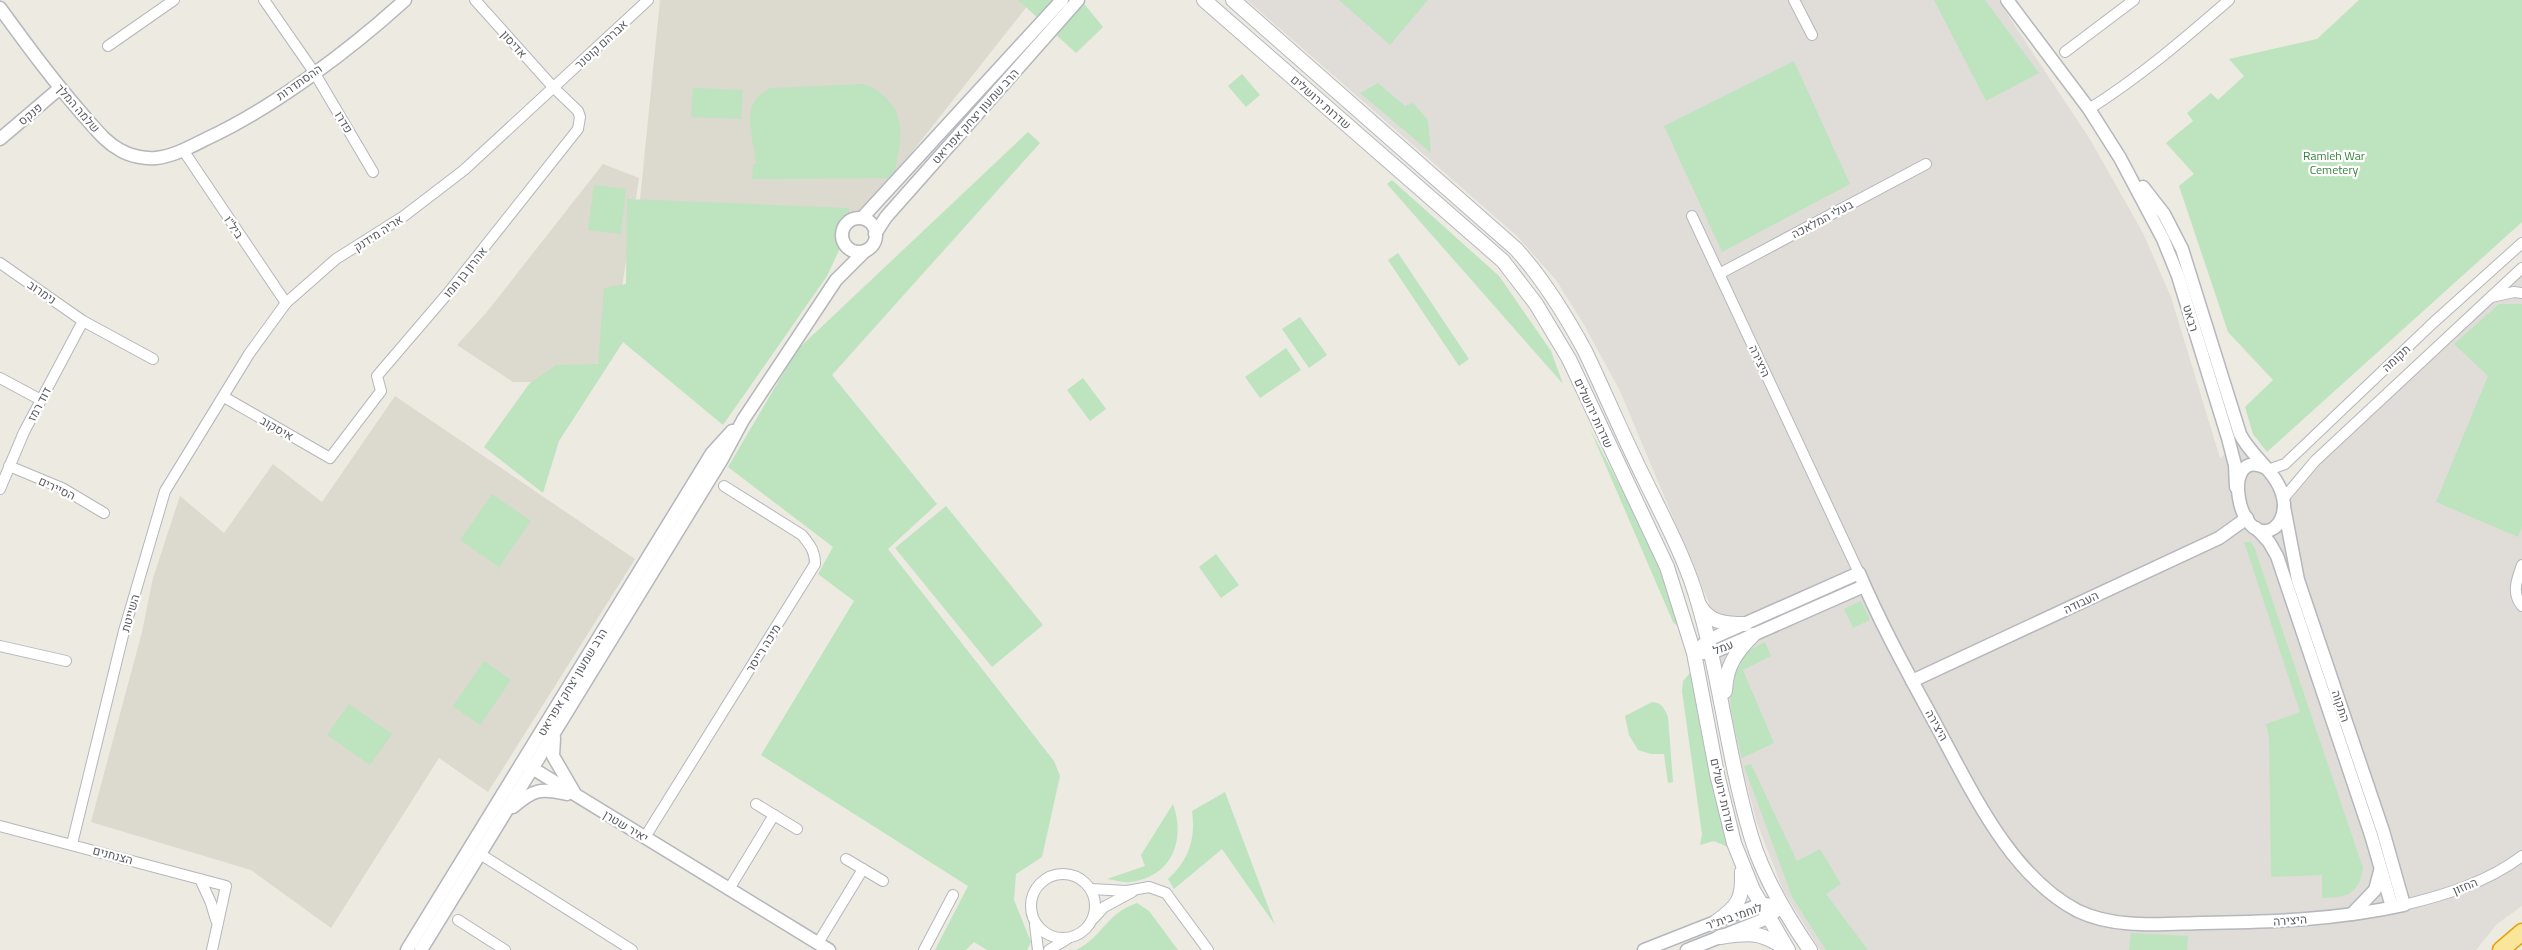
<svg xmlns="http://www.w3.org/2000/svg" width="2522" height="950" font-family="'Titillium Web',Heebo,sans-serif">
	<rect width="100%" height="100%" fill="#eceae1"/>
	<polygon fill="#e0ddd9" points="1247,0 1998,0 2091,141 2143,233 2171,297 2220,458 2248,437 2291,492 2445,341 2522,276 2522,906 2497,924 2476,950 1820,950 1784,892 1757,823 1724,699 1709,603 1620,391 1583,323 1556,280 1517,236"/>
	<g fill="#dcd9cf">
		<polygon points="660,0 1032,0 863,214 846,218 639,210"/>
		<polygon points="603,164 639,178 618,313 590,382 513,382 457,345 486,313"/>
		<polygon points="395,396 635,559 488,792 439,758 331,928 251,870 91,822 142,632 153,578 180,496 224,533 273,464 322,502"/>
	</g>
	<g fill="#bee3bf">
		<polygon points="1018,0 1081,0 1103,27 1076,53"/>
		<polygon points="1339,0 1428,0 1390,45"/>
		<polygon points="1934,0 1985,0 2039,73 1986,101"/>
		<polygon points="2359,0 2522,0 2522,222 2267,452 2253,434 2245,407 2273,380 2228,332 2179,186 2194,174 2166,143 2193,121 2187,113 2211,93 2218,100 2244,76 2229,59 2317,39"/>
		<polygon points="1794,61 1850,184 1722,252 1664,126"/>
		<polygon points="1242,74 1260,95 1246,107 1228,86"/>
		<polygon points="1378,83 1405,106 1413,103 1428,120 1431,153 1360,93"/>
		<path d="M861 84C871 85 877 90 885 97 910 120 898 149 894 178L752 179 753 165 756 164C754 137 737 104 770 88Z"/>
		<polygon points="693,88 743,90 741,119 691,117"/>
		<polygon points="1028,132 1040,143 832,375 937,504 888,549 1054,761 1060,776 1042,857 1016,874 1014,900 1031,942 1027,950 987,950 974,942 966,950 935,950 968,886 761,755 854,601 818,574 833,547 728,467 797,350"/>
		<polygon points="1392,180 1499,276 1551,351 1563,384 1387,184"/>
		<polygon points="594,185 626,189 621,234 588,230"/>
		<polygon points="627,199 849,208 849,216 838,230 841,246 827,276 723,425 623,342 559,441 543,493 484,447 529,384 556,365 598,364 604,288 626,284"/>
		<polygon points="1398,253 1469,359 1459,366 1388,260"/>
		<polygon points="2499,304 2522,304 2522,526 2518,537 2436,502 2488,376 2454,344"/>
		<polygon points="1300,317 1327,355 1309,368 1282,329"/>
		<polygon points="1286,348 1301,370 1260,398 1245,377"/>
		<polygon points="1083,378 1106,409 1090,421 1067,390"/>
		<polygon points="1590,429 1650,543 1666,579 1681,629 1673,622"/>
		<polygon points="492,494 531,521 499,567 460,540"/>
		<polygon points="946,506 1043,625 992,667 895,548"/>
		<path d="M2244 542H2251L2255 549 2363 868C2359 894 2347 898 2322 898V875L2271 877 2269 739 2266 724 2300 712Z"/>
		<polygon points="1216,554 1239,585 1221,598 1199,567"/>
		<polygon points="1861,601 1870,620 1853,628 1844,609"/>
		<path d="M1765 642 1771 656 1743 670 1774 743 1742 758C1735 728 1718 680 1745 654 1750 649 1759 645 1765 642Z"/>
		<polygon points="484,661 511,680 480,725 453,706"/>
		<polygon points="1691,672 1730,848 1714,841 1700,845 1702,834 1682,691 1683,681"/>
		<path d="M1652 702C1662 703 1664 708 1668 717L1673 782 1668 783 1664 754H1651L1638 750 1629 735 1625 716Z"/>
		<polygon points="349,704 392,734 370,765 327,735"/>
		<polygon points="1751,764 1797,861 1820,849 1841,884 1826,894 1868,950 1826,950 1792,897 1744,766"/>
		<path d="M1225 792 1275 925 1222 849 1174 889 1168 879C1189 860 1196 838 1192 811Z"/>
		<path d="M1173 804C1186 840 1172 877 1130 882 1123 883 1115 880 1107 879L1145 866 1141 855Z"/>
		<path d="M1137 903 1149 911 1178 950H1076C1104 936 1105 914 1137 903Z"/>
		<polygon points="2131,933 2188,936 2187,950 2129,950"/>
	</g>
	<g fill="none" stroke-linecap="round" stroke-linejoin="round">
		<g stroke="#b4b7bb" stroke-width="12">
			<g id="minor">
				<polyline points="264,0 314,72 373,172"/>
				<polyline points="1794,0 1812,35"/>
				<polyline points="108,46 174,0"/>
				<polyline points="2065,52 2134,0"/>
				<path d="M2089 109C2140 77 2184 39 2229 0"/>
				<polyline points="183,150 286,303"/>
				<polyline points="1692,216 1859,573"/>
				<polyline points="0,263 83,321 153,359"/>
				<polyline points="1719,274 1926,164"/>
				<polyline points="2491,297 2514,292 2522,293"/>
				<polyline points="0,378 41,400"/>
				<polyline points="224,397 330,458 381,391 377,376 448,293 578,129 580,117 578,111 553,87 475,0"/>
				<polyline points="9,466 62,488 104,513"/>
				<polyline points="2268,470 2285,464 2434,322 2522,243"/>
				<polyline points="0,489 24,432 83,321"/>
				<polyline points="2283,499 2315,461 2522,268"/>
				<path d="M2522 565C2517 579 2511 593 2522 606"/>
				<polyline points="0,646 66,661"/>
				<polyline points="756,804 797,829"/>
				<polyline points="0,826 226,886 212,950"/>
				<path d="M645 837 815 564C815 551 810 545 802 535L724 486"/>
				<polyline points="72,844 124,631 165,491 249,354 286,303 336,259 404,216 464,170 648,0"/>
				<polyline points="480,854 632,950"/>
				<polyline points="846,859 883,881"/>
				<circle cx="1063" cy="906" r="32"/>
				<polyline points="200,879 211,903 216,920"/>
				<polyline points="729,889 774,815"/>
				<polyline points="1091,889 1127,891 1149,887 1166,893 1208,950"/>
				<path d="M2404 905C2445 895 2488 882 2522 856"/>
				<polyline points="1094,918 1104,907 1132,892"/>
				<polyline points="458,920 505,950"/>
				<polyline points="1035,925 1038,950"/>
				<polyline points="818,943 863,869"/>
				<polyline points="924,950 953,895"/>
				<polyline points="1049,950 1067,939"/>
			</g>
		</g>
		<g stroke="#b4b7bb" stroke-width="15">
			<g id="tertiary">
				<polyline points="2007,0 2089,109 2120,158 2163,239 2178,276 2228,438 2235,465 2236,487"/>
				<path d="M0 8C27 45 54 82 84 116 95 128 105 142 120 150 130 156 145 159 156 158 174 156 190 147 206 139 273 108 350 50 405 0"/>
				<polyline points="0,139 60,88"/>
				<path d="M2143 187 2164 214 2182 249 2240 434C2252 459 2282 474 2284 504 2284 513 2282 522 2274 528 2238 551 2219 444 2266 468"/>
				<polyline points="862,218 1062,0"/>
				<circle cx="859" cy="235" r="17"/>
				<polyline points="875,234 886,217 1078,0"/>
				<polyline points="2256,528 2269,542 2277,556 2371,835 2392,907"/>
				<path d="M1694 653 1708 640 1859 573C1881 625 1909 675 1936 725 1971 789 2010 876 2078 911 2116 929 2161 924 2201 923 2269 922 2337 920 2404 905L2383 831 2298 580 2284 507"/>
				<polyline points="1701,653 1712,653 1864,586"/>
				<polyline points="1912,681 2219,538 2247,518"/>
				<polyline points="554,738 553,756 574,792"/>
				<polyline points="527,765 829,950"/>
				<path d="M513 807C534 789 541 788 567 794"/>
				<polyline points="2352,914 2375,890 2380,871"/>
				<polyline points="407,950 712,453 732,431"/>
				<polyline points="421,950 722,459 743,420 836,280 865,251"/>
				<polyline points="1644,950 1761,904 1782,905"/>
				<polyline points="1687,950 1768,918 1776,911"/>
			</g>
		</g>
		<g stroke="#b5b8bd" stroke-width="16">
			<g id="secondary">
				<polyline points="1204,0 1503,261 1536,304 1569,359 1667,567 1694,653 1717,774 1734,843 1753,890 1788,950"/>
				<path d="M1233 0 1516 249C1544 280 1565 314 1585 351 1605 393 1623 436 1644 478 1662 515 1682 552 1695 592 1720 672 1727 756 1751 836 1763 877 1786 915 1810 950"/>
				<path d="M1700 606C1709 623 1727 624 1745 624"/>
				<path d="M1725 691C1726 666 1736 652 1753 635"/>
				<path d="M1716 922C1738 906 1743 900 1742 872"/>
				<path d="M1720 937C1748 933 1759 931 1783 947"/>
			</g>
		</g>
		<g stroke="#e4a209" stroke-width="19">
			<polyline id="trunk" points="2501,950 2522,932"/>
		</g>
		<use href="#minor" stroke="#fff" stroke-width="10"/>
		<use href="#tertiary" stroke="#fff" stroke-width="12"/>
		<use href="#secondary" stroke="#fff" stroke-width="14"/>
		<use href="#trunk" stroke="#fae69a" stroke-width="16"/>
	</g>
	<g text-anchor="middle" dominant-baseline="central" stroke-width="4.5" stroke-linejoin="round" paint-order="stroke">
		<g font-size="12" fill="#5a5d62" stroke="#fff">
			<text transform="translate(514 44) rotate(48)">אדיסון</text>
			<text transform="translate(601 44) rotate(-42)">אברהם קוטנר</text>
			<text transform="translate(299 82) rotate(-35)">ההסתדרות</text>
			<text transform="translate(1321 102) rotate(41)">שדרות ירושלים</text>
			<text transform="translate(78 108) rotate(49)">שלמה המלך</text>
			<text transform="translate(30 114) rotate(-40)">פנקס</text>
			<text transform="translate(975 116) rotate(-48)">הרב שמעון יצחק אפריאט</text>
			<text transform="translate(344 122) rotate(59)">פדרו</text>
			<text transform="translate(1822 219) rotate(-28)">בעלי המלאכה</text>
			<text transform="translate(234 227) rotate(56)">ביל"ו</text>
			<text transform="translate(378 233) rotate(-33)">אריה מידנק</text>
			<text transform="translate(465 272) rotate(-51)">אהרון בן חמו</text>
			<text transform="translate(42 292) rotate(35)">נימרוב</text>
			<text transform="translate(2191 318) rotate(73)">רבאט</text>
			<text transform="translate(2396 358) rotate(-43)">תקומה</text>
			<text transform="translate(1760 361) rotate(65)">היצירה</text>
			<text transform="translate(39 404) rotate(-62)">דוד רמז</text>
			<text transform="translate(1594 413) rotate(65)">שדרות ירושלים</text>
			<text transform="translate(277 428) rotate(30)">איסקוב</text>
			<text transform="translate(57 488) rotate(25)">הסיירים</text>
			<text transform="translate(2081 602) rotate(-25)">העבודה</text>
			<text transform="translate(130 613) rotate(-74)">השייטת</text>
			<text transform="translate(1723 647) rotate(-21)">עמל</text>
			<text transform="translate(763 648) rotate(-58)">מיכה רייסר</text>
			<text transform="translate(572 682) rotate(-59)">הרב שמעון יצחק אפריאט</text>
			<text transform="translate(2341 706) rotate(71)">התקוה</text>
			<text transform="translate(1937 725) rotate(61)">היצירה</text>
			<text transform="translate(1723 795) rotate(77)">שדרות ירושלים</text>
			<text transform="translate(626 826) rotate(31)">יאיר שטרן</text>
			<text transform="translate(113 855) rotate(15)">הצנחנים</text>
			<text transform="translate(2465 886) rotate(-22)">החזון</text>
			<text transform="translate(1734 916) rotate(-19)">לוחמי בית"ר</text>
			<text transform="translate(2290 920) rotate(-4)">היצירה</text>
		</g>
		<g font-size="12" fill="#38833c" stroke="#fff">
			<text x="2334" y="155">Ramleh War<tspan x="2334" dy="14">Cemetery</tspan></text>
		</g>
	</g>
</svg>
